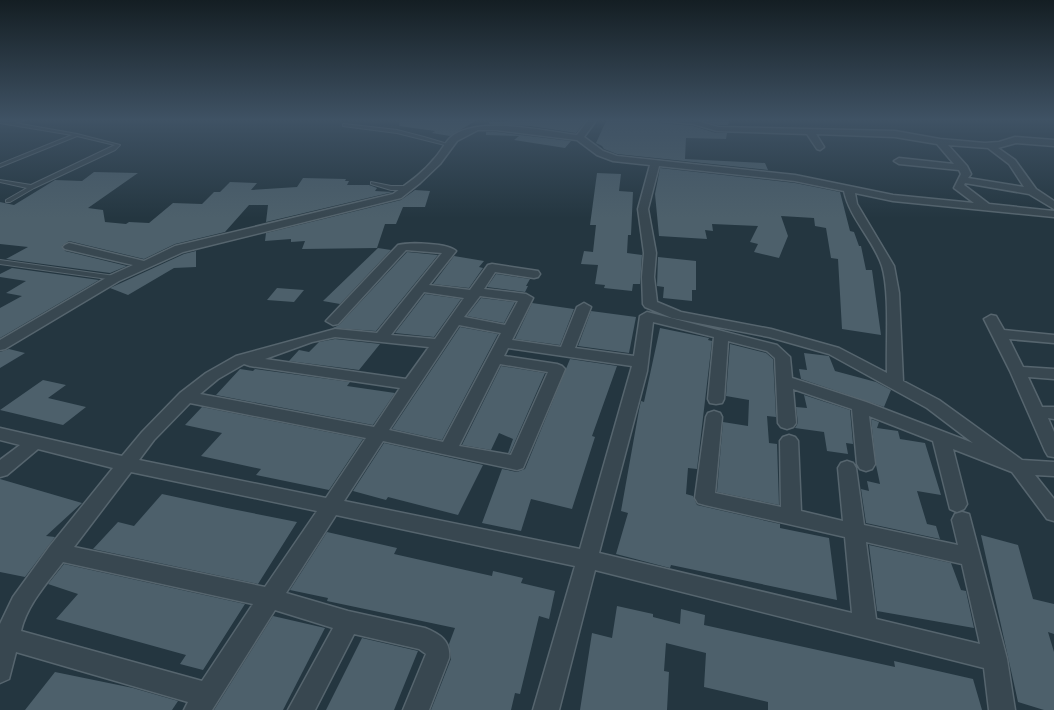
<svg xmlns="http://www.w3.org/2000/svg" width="1054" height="710" font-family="Cabin,sans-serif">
	<rect width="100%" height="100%" fill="#243640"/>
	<g fill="#4d606b">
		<polygon points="400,119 479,119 450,136 432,133 435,131 399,126"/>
		<polygon points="508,119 587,119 576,133 530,126 489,124 489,122 505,122"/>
		<polygon points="607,119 654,119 660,123 693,126 716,133 727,133 726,139 686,138 685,159 765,163 768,170 617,154 604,149 602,146 596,143"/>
		<polygon points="696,119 730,119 728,125 718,125"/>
		<polygon points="486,132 496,132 571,141 565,148 514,140 519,136 486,135"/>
		<polygon points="660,168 795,183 840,192 850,231 854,232 859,246 861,246 866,270 872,270 881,335 842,329 838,259 831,258 826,228 815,226 814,218 781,216 788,236 779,258 754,252 758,244 750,242 758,226 712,224 713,231 705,230 707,239 659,236 655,194"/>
		<polygon points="94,172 138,173 88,208 103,210 105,222 126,224 129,222 149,223 173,203 202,204 214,192 220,192 230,182 257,183 251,190 297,187 303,178 346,179 345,181 349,181 347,185 369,185 377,188 375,191 393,192 266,222 268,205 249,205 225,232 175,244 144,259 69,241 62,246 65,251 127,266 110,273 6,259 28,247 0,244 0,202 14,205 55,180 82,181"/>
		<polygon points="597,173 621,174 619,191 633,192 631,235 628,235 627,253 642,255 640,284 633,284 632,291 604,288 605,285 595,284 598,265 581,264 584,251 593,252 596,225 590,225"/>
		<polygon points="415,190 430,191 425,207 403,207 396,224 385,224 377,248 302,249 305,241 291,242 291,239 265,241 266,233 401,200"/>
		<polygon points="378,248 391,250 340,304 323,301"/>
		<polygon points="196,251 196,267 174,268 128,295 110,288 184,254"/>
		<polygon points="407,252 438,255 376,331 333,328 339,325"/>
		<polygon points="454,256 484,261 479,267 483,268 469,288 433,284"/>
		<polygon points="658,257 696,261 696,290 692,290 692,301 663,298 664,287 657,286"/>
		<polygon points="12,268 99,280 0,338 0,308 22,296 6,293 26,281 0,277 0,274"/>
		<polygon points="496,274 530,279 526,286 528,286 525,292 487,287"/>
		<polygon points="277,288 304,290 294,302 267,300"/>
		<polygon points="425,294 461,299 434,337 395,333"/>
		<polygon points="481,298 515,302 504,323 467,316"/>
		<polygon points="532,303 574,309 560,345 515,339"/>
		<polygon points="591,311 636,317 629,353 578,346"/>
		<polygon points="460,327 498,334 442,440 392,429"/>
		<polygon points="660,328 709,338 708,340 712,341 697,469 688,468 686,494 693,496 697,505 780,524 780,528 829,538 837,600 671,565 670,568 616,554 628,513 621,511 639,410 641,401 644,402"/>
		<polygon points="335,339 380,344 359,370 289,361 299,350 309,352 319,342"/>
		<polygon points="730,344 766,353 773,359 776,417 767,416 769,443 777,444 779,505 717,492 723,422 748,426 749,400 726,396"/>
		<polygon points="9,349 25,353 0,368 0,352"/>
		<polygon points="804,353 829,356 835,371 876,382 891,390 884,407 801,379 799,369 807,370"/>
		<polygon points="570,359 617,366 592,436 595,437 572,509 531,499 521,531 482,523 502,469 517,472 525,469"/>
		<polygon points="501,366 545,373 510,453 508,453 513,439 499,433 491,450 462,445"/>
		<polygon points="240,369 253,371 255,369 350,382 347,386 395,393 373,425 216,395"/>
		<polygon points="43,380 66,385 48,398 86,407 63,425 0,410"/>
		<polygon points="804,395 850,410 853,444 846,443 848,454 827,451 824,432 795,428 798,423 796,407 807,408"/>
		<polygon points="202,407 363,439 329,490 256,475 261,469 201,456 222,433 185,425"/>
		<polygon points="871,419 879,422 877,428 898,431 900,439 925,443 941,495 917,491 927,524 936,526 940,539 866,523 861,489 869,491 867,481 880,484 876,465"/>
		<polygon points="384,443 483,465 458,515 388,497 386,500 353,491"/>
		<polygon points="0,479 82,503 46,536 55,537 25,577 0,572"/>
		<polygon points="162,494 227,508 297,522 258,584 93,549 118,522 134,526"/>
		<polygon points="327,532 397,548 394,554 492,576 493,571 523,578 521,583 555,591 549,619 539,616 520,694 515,693 511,710 431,710 451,659 449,644 455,628 327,601 328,598 290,590"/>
		<polygon points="981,535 1018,545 1033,599 1054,604 1054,634 1048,632 1054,652 1054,710 1044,710 1018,702"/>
		<polygon points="869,545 951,563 961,590 966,591 967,596 974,628 877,611"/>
		<polygon points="64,564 245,604 203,670 180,664 186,655 56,619 78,594 48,584"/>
		<polygon points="617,606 653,614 653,617 680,624 681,609 705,615 704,625 895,667 894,661 973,679 982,710 768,710 768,702 704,687 706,653 666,643 664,671 669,672 667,710 580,710 592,633 612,638"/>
		<polygon points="273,616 325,628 283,710 214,710"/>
		<polygon points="362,638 418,651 394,710 326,710"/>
		<polygon points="55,672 133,688 178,701 172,710 25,710"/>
	</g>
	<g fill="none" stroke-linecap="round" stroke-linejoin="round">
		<g stroke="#56656e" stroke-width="2">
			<g id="service">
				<polygon points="23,119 28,119 15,123 77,134 120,145 115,150 34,188 10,202 6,202 6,200 27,188 0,182 0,180 31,185 115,145 77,136 0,167 0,164 72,135 0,123 0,121 9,122"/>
				<polygon points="344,124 397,130 424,137 451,145 449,146 397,133 343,126 343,124"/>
				<polygon points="371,182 391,186 409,186 412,188 409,190 391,190 371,184"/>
				<polygon points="0,260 115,276 118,278 115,280 0,264"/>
			</g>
		</g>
		<g stroke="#56656e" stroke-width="3">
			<g id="minor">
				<path d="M589 119H597L584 137 603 151 617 156 795 175 893 195 974 203 954 188 961 174 959 170 899 164 894 161 899 158 954 164 937 144 895 137 816 134 824 147 820 150 817 149 807 134 717 131 693 124 660 121 656 119 694 120 718 127 895 131 940 139 985 143 999 142 1015 137 1054 140V146L1016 143 998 148 1015 160 1036 189 1054 201V209L1029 194 965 183 964 185 989 204 1054 211V217L893 201 855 193 857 204 894 266 899 293 903 381 939 400 1022 460 1054 462V476L1035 475 1054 499V521L1047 519 1012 472 953 449 967 504 964 509 957 512 950 509 933 441 869 416 875 464 872 469 866 471 860 469 857 464 852 409 793 389 796 423 793 427 787 429 781 427 778 423 775 358 767 351 728 341 724 399 722 403 716 404 710 403 708 399 714 337 653 322 647 371 599 553 852 613 845 537 705 505 698 503 695 498 706 417 708 413 714 411 720 413 722 417 715 493 781 507 780 441 783 437 789 435 795 437 798 441 801 511 843 521 838 468 841 463 847 461 853 463 856 468 864 525 958 545 952 520 955 514 962 512 969 514 1007 659 1015 710H989L984 668 595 570 559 710H533L575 566 336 515 286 593 348 611 425 628C440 634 451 641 449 658L429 710H403L426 654 419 649 354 634 315 710H288L333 628 275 610 212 710H184L188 702 16 652 9 679 0 683V624L13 597 50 546 113 468 38 449 7 475 0 477V460L20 445 0 440V428L122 456 142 432 180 393 206 373 236 356 335 329 377 333 442 253 406 250 338 324 333 325 326 321 398 245C409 242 449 243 456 251L429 285 470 290 488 265 492 264 538 271 540 274 538 277 534 278 495 272 484 289 526 294 533 298 512 340 561 347 577 307 584 303 591 307 575 348 634 356 640 316 647 312 777 345 790 357 792 378 866 402 973 443 927 408 829 354 769 337 672 318 645 307 643 304 642 277 644 253 638 209 650 165 613 161 597 155 577 140 496 130H478L457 141 440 164 420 183 401 198 183 252 119 281 5 349 0 350V340L111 275 133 265 65 249 63 247 65 245 69 243 144 261 175 246 393 194C408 183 423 173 434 159 440 153 444 144 450 138 475 115 545 131 577 135ZM948 145 988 148 1009 164 1024 187 968 178 971 174 967 166ZM659 166 795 181 844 191C850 219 873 239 882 266 890 292 886 344 887 373L839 348 771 329 681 312 657 302 654 277 656 253 648 209ZM424 292 464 298 435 339 391 335ZM480 296 518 301 505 325 464 317ZM459 325 501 333 443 442 389 430ZM335 337 429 347 406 379 265 359 312 342ZM508 348 632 366 580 549 344 501 383 441 517 470 523 468 565 369 562 366 557 364 504 356ZM244 364 250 366 400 388 374 427 200 394 218 379ZM500 364 548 372 511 455 459 446ZM190 403 366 438 326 498 139 460 154 440ZM131 472 317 511 265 587 74 547ZM866 542 962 564 980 644 876 619ZM63 562 253 604 202 681 21 631C27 605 47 583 63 562Z"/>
				<polygon points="991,315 996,316 1004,330 1054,335 1054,343 1009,339 1023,367 1054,369 1054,379 1028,377 1042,407 1054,407 1054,419 1048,418 1054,432 1054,457 1048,456 1045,451 1010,371 984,319"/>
			</g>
		</g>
		<use href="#service" fill="#384750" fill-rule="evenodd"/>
		<use href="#minor" fill="#384750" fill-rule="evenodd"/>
	</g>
	<linearGradient id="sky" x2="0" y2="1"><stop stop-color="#141e23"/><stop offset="0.55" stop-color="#3f5264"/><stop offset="1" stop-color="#3f5264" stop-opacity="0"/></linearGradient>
	<rect width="1054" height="218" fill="url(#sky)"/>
</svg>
